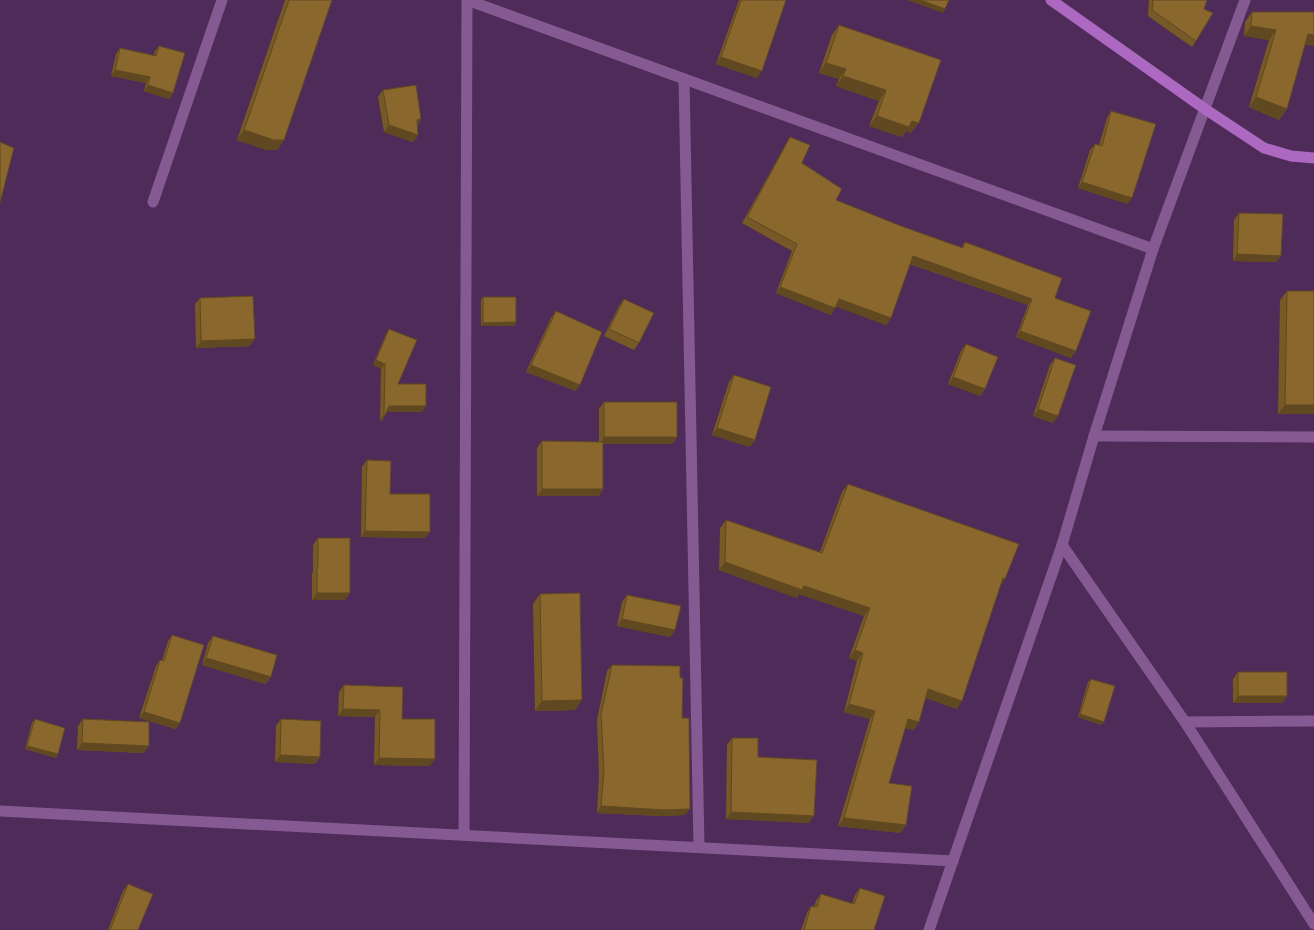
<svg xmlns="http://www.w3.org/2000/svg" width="1314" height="930" font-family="'Exo 2',sans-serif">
	<rect width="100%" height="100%" fill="#4e2b59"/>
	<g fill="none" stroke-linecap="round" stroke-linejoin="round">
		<g stroke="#855a92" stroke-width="11">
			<polyline points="467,0 1153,249"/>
			<polyline points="684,79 699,847"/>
			<polyline points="153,202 222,0"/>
			<polyline points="1094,436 1314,437"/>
			<polyline points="1062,545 1185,722 1314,924"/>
			<polyline points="1185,722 1314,721"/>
			<polyline points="0,811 953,861"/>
			<polyline points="464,835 467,0"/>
			<polyline points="929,930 1062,545 1094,436 1153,249 1245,0"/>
		</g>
		<polyline stroke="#ad68c2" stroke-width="11" points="1051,0 1205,109 1264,148 1291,156 1314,158"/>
	</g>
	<g fill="#765927">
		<polygon points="285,0 332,0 284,140 277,150 267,150 237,140"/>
		<polygon points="739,0 786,0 757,78 716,64"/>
		<polygon points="1149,0 1207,0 1204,9 1196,41 1192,47 1148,16"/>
		<polygon points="1252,12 1305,45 1287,109 1279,120 1249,107 1269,40 1244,36 1245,22"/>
		<polygon points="839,25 941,60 911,133 907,131 902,137 869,126 879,101 836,86 839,79 819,73 832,35"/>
		<polygon points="159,46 173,93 169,99 144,91 146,83 111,76 116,54 120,48 154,55 155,51"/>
		<polygon points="383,90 421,119 418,124 418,135 413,142 384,132 378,97"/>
		<polygon points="1111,111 1128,204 1078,188 1090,150 1095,144 1099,145 1107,118"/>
		<polygon points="790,137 802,163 836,200 901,226 961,248 965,242 1055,298 1071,358 1016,337 1028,305 910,264 891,318 886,325 836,306 831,315 776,293 792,251 742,223 786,144"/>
		<polygon points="1239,213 1281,256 1276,262 1233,261 1234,220"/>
		<polygon points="1287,291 1314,414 1278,414 1280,300"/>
		<polygon points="483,297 516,322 514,326 481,326 481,300"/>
		<polygon points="200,298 250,346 196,348 195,304"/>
		<polygon points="624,299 639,343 634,350 604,336 619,306"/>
		<polygon points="556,311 576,391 526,372 551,318"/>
		<polygon points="389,329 398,384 422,412 387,412 382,421 380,420 381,369 373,365 386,334"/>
		<polygon points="966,344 981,396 948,384 961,351"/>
		<polygon points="1055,358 1053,423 1033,416 1050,365"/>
		<polygon points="734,375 755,440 750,447 712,435 729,382"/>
		<polygon points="604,402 677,437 672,444 603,444 603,489 599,496 537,496 537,448 542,441 599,442 599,409"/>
		<polygon points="367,460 390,494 425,538 361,537 362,467"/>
		<polygon points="848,484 1000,586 957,709 926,698 914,730 905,728 889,783 901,833 838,826 870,719 844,712 857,661 849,658 864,616 799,594 797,598 719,570 720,528 726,520 820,552 842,492"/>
		<polygon points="318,538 350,593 345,600 312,600 312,574 313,572 313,545"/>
		<polygon points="540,594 582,700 575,710 535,711 533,604"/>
		<polygon points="627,595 675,630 670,637 617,626 622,602"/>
		<polygon points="172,635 176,729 139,718 156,666 160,660 162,660 168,641"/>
		<polygon points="213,636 266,684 202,665 208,643"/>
		<polygon points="612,665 680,678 682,718 685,815 660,816 597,813 599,776 597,720 607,671"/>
		<polygon points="1238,672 1287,696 1282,703 1233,703 1233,679"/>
		<polygon points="1091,679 1101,725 1078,717 1088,682"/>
		<polygon points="344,685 402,719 430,766 374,765 375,717 338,716 339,692"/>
		<polygon points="35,719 58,754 56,758 25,749 32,723"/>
		<polygon points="83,719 144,753 77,750 78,726"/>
		<polygon points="281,719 320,757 315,764 275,762 276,726"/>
		<polygon points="732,738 758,757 809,823 726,819 727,745"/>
		<polygon points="128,884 138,930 108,930 123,891"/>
		<polygon points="860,888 874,930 801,930 807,913 811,906 814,907 816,901 821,894 852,904 855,895"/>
	</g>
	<g fill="#604820">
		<polygon points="907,0 920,0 945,9 943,13"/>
		<polygon points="1251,26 1276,30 1269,40 1244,36"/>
		<polygon points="1308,34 1314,35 1314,46 1301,44"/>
		<polygon points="721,57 762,71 757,78 716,64"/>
		<polygon points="826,63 846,69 839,79 819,73"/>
		<polygon points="115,70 150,77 146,83 111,76"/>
		<polygon points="843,76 886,90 879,101 836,86"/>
		<polygon points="148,85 173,93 169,99 144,91"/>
		<polygon points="1256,97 1287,109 1279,120 1249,107"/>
		<polygon points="877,116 912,121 919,123 911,133 907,131 902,137 869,126"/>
		<polygon points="421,119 416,126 417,120"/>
		<polygon points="389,125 418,135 413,142 384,132"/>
		<polygon points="244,130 284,140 277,150 267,150 237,140"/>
		<polygon points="1082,182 1132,198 1128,204 1078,188"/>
		<polygon points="1237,254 1281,256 1276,262 1233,261"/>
		<polygon points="913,256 1032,299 1028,305 909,263"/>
		<polygon points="780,287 835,308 831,315 776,293"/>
		<polygon points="839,299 891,318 886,325 834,306"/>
		<polygon points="516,322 514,326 481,326 483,323"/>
		<polygon points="1020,331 1076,351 1071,358 1016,337"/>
		<polygon points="255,339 250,346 196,348 201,341"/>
		<polygon points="376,360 385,364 381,369 373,365"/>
		<polygon points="531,365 580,385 576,391 526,372"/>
		<polygon points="953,377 985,389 981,396 948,384"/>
		<polygon points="1285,405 1314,405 1314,414 1278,414"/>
		<polygon points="389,406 426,406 422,412 385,412"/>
		<polygon points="1038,409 1058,416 1053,423 1033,416"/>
		<polygon points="384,415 385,415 382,421 380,420"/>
		<polygon points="717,428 755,440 750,447 712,435"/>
		<polygon points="604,437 677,437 672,444 599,444"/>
		<polygon points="542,489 603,489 599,496 537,496"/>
		<polygon points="365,531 430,532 425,538 361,537"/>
		<polygon points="725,562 804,586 870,608 864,616 799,594 797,598 719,570"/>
		<polygon points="1003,578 1005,579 1000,587"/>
		<polygon points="317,593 350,593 345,600 312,600"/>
		<polygon points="622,619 675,630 670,637 617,626"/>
		<polygon points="855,650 863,653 857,661 849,658"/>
		<polygon points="206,658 271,677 266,684 202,665"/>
		<polygon points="928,689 962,701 957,709 923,697"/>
		<polygon points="1238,696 1287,696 1282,703 1233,703"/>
		<polygon points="582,700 575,710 535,711 542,701"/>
		<polygon points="849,704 875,711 870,719 844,712"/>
		<polygon points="343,709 380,710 375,717 338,716"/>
		<polygon points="144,712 180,723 176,729 139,718"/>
		<polygon points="1080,714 1104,722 1101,725 1078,717"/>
		<polygon points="908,719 919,722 914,730 902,727"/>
		<polygon points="82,743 149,746 144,753 77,750"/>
		<polygon points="27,746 58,754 56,758 25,749"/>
		<polygon points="280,755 320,757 315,764 275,762"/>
		<polygon points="379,758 435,759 430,766 374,765"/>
		<polygon points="601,806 690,809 685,815 660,816 597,813"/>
		<polygon points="731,812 814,816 809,823 726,819"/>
		<polygon points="844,818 906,825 901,833 838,826"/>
	</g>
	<g fill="#89672d" stroke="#604820">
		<polygon points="289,0 332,0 284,140 274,140 244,130"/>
		<polygon points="741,0 786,0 762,71 721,57"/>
		<polygon points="920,0 949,0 945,9"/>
		<polygon points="1153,0 1207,0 1204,9 1213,13 1196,41 1152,10"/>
		<polygon points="1252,12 1314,12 1314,35 1308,34 1287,109 1256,97 1276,30 1251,26"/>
		<polygon points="839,25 941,60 919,123 912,121 909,127 877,116 886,90 843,76 846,69 826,63"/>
		<polygon points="159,46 185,53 173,93 148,85 150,77 115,70 120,48 156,56"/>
		<polygon points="416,85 421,119 417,120 418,135 389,125 383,90"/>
		<polygon points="1111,111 1156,124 1132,198 1082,182 1095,144 1102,146"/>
		<polygon points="790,137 810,145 802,163 842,189 836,200 901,226 963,248 965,242 1062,278 1055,298 1091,311 1076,351 1020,331 1032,299 913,256 891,318 839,299 835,308 780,287 797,244 747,217"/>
		<polygon points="0,142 14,148 0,203"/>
		<polygon points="1239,213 1283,214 1281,256 1237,254"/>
		<polygon points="1287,291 1314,291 1314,405 1285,405"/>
		<polygon points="253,296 255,339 201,341 200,298"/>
		<polygon points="483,297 516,297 516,322 483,323"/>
		<polygon points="624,299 654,313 639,343 609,329"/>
		<polygon points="556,311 602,332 580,385 531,365"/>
		<polygon points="389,329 417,340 398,384 426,384 426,406 389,406 385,415 384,415 385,364 376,360"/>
		<polygon points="966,344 998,357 985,389 953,377"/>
		<polygon points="1055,358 1076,365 1058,416 1038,409"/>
		<polygon points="734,375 771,387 755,440 717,428"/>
		<rect x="604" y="402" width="73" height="35"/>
		<polygon points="542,441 603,442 603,489 542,489"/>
		<polygon points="367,460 391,461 390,494 430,494 430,532 365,531"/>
		<polygon points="848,484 1019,544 1005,579 1003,578 962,701 928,689 919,722 908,719 889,783 912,786 906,825 844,818 875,711 849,704 863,653 855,650 870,608 804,586 802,590 725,562 726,520 822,553"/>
		<polygon points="318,538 350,538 350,593 317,593 317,567 318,567"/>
		<polygon points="580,593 582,700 542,701 540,594"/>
		<polygon points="627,595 681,606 675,630 622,619"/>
		<polygon points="172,635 204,645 180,723 144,712 160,660 164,661"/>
		<polygon points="213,636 277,655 271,677 206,658"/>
		<polygon points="612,665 680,666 680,678 683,678 682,718 689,718 690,809 664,810 601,806 604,770 601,714"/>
		<rect x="1238" y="672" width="49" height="24"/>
		<polygon points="1091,679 1115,686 1104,722 1080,714"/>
		<polygon points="344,685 403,687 402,719 435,719 435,759 379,758 380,710 343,709"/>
		<polygon points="35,719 65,728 58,754 27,746"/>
		<polygon points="83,719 149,722 149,746 82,743"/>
		<polygon points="281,719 321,721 320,757 280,755"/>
		<polygon points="732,738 758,738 758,757 817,760 814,816 731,812"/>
		<polygon points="128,884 153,894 138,930 110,930"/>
		<polygon points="860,888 885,896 874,930 804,930 811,906 817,907 821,894 854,904"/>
	</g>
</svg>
